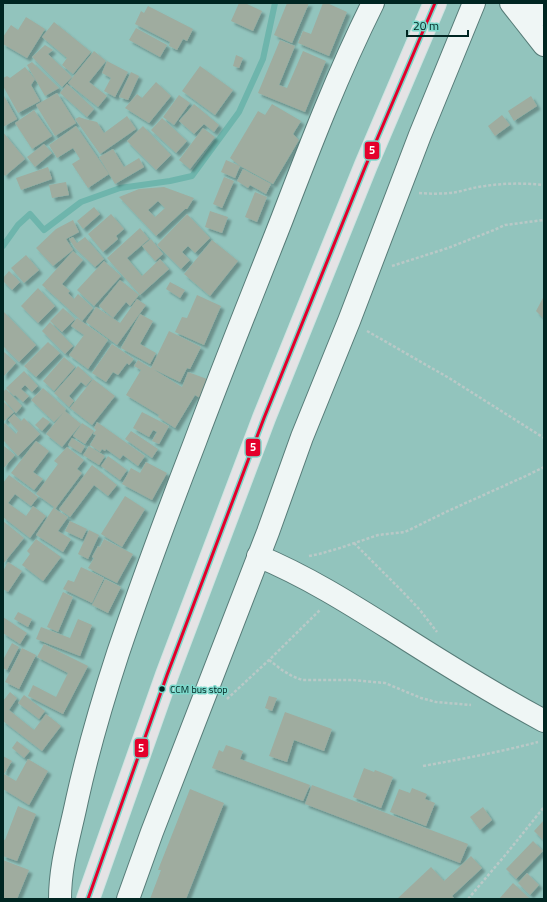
<svg xmlns="http://www.w3.org/2000/svg" width="547" height="902" font-family="'Titillium Web',sans-serif">
	<defs>
		<filter id="shadow"><feDropShadow dx="3.5" dy="3.5" stdDeviation="1" flood-color="#0004"/></filter>
	</defs>
	<rect width="100%" height="100%" fill="#92c4bd"/>
	<g fill="none" stroke-linecap="round" stroke-linejoin="round">
		<polyline stroke="#6eb5ac" stroke-width="6" points="3,246 18,225 30,214 44,230 81,202 120,188 170,181 192,176 239,112 263,59 275,3"/>
	</g>
	<g fill="#9fac9f" fill-rule="evenodd" filter="url(#shadow)">
		<polygon points="239,3 245,3 262,11 253,31 231,21"/>
		<polygon points="287,3 309,3 292,43 274,35"/>
		<polygon points="323,3 327,3 347,12 329,56 298,43 303,31 311,34"/>
		<polygon points="148,6 193,29 187,41 183,39 177,50 169,46 170,42 135,24 141,11 144,13"/>
		<polygon points="26,17 45,29 27,58 3,44 3,37 11,25 18,30"/>
		<polygon points="54,22 91,52 73,74 62,65 67,58 42,37"/>
		<polygon points="136,28 167,45 160,57 129,40"/>
		<polygon points="280,40 295,46 279,85 287,88 303,51 326,61 305,112 258,93"/>
		<polygon points="45,45 53,50 48,54 72,77 62,87 32,57"/>
		<polygon points="94,51 106,61 89,82 107,96 98,107 68,83"/>
		<polygon points="236,55 243,58 239,68 233,66"/>
		<polygon points="107,61 128,72 115,97 104,91 111,78 102,73"/>
		<polygon points="32,62 59,88 45,96 27,65"/>
		<polygon points="200,66 233,90 215,115 182,91"/>
		<polygon points="25,67 35,79 31,85 40,101 18,113 3,86 3,78 7,76 10,78"/>
		<polygon points="131,72 139,76 128,100 119,97"/>
		<polygon points="156,82 171,96 149,123 125,108 137,94 142,98"/>
		<polygon points="67,84 94,109 87,117 60,93"/>
		<polygon points="57,93 76,123 55,136 36,105"/>
		<polygon points="3,94 17,119 3,127"/>
		<polygon points="179,95 190,103 174,125 163,117"/>
		<polygon points="531,96 537,106 514,121 508,111"/>
		<polygon points="194,104 219,125 214,132 204,124 194,134 179,121"/>
		<polygon points="272,104 301,121 293,134 299,140 273,184 240,166 230,158 258,111 265,115"/>
		<polygon points="34,110 52,136 32,149 15,123"/>
		<polygon points="502,115 510,125 495,136 488,126"/>
		<polygon points="127,116 136,129 100,154 75,119 79,117 85,119 97,122 104,133"/>
		<polygon points="162,118 187,141 176,153 151,130"/>
		<polygon points="76,126 109,174 88,188 72,164 80,159 73,148 57,158 49,145"/>
		<polygon points="143,126 171,155 156,170 127,141"/>
		<polygon points="203,128 215,137 190,169 179,160"/>
		<polygon points="3,132 25,159 5,176 3,173"/>
		<polygon points="44,144 52,153 35,167 27,157"/>
		<polygon points="113,149 124,167 139,158 144,167 115,184 99,157"/>
		<polygon points="226,160 240,166 235,178 221,172"/>
		<polygon points="48,167 52,179 21,190 16,178"/>
		<polygon points="243,169 271,184 266,194 250,185 248,188 237,181"/>
		<polygon points="224,177 234,181 222,208 213,204"/>
		<polygon points="66,182 69,195 52,198 49,185"/>
		<path d="M164 187 194 198 187 209H185L156 236 119 197 139 189ZM158 201 165 208 155 217 148 210Z"/>
		<polygon points="255,192 267,197 257,222 245,217"/>
		<polygon points="94,207 100,214 83,229 77,221"/>
		<polygon points="210,211 228,217 222,233 205,227"/>
		<polygon points="111,214 124,229 116,236 118,239 103,252 88,234"/>
		<polygon points="187,214 210,238 195,253 188,246 182,252 190,260 181,269 157,245"/>
		<polygon points="73,220 79,232 66,239 73,250 53,266 36,248 56,229"/>
		<polygon points="140,228 149,239 127,258 142,276 160,259 169,269 140,295 107,258"/>
		<polygon points="73,237 77,243 85,237 104,259 95,267 75,248 69,239"/>
		<polygon points="151,239 163,254 155,261 142,246"/>
		<polygon points="212,240 238,261 210,296 184,274"/>
		<polygon points="73,251 83,260 62,284 70,291 68,293 74,299 78,294 93,308 82,321 42,285"/>
		<polygon points="26,255 39,270 24,283 11,268"/>
		<polygon points="104,261 121,276 94,306 77,290"/>
		<polygon points="9,271 20,282 12,290 3,281 3,278"/>
		<polygon points="120,280 139,295 130,306 126,302 113,318 99,306"/>
		<polygon points="170,282 185,290 180,298 166,289"/>
		<polygon points="38,288 55,306 38,323 21,306"/>
		<polygon points="197,295 221,306 204,345 175,332 182,317 187,318"/>
		<polygon points="544,296 544,319 536,311"/>
		<polygon points="137,299 146,305 117,345 86,322 96,307 120,323"/>
		<polygon points="63,308 75,319 62,332 50,321"/>
		<polygon points="3,311 36,345 19,362 3,346"/>
		<polygon points="140,314 153,321 140,344 156,353 150,364 121,348"/>
		<polygon points="77,318 108,340 88,369 69,355 84,335 71,326"/>
		<polygon points="50,322 73,346 65,354 42,331"/>
		<polygon points="169,331 201,347 190,369 187,368 180,382 153,369 182,387 188,372 207,379 200,398 195,395 175,428 158,417 159,415 126,395 141,370 134,366 138,360 151,368"/>
		<polygon points="48,342 60,353 36,377 24,366"/>
		<polygon points="112,344 134,359 129,365 127,363 118,375 113,372 106,382 92,373"/>
		<polygon points="3,351 16,363 3,377"/>
		<polygon points="64,357 75,367 54,391 43,381"/>
		<polygon points="78,366 92,379 86,386 81,382 69,396 74,401 69,407 54,393"/>
		<polygon points="24,371 38,386 32,392 25,385 21,389 29,396 23,402 15,395 14,396 6,388"/>
		<polygon points="93,379 115,396 92,425 70,408"/>
		<polygon points="43,388 66,409 65,411 81,424 62,447 46,434 63,413 54,422 31,400"/>
		<polygon points="6,389 22,406 16,413 3,399 3,392"/>
		<polygon points="3,401 14,412 3,422"/>
		<polygon points="142,412 169,426 159,444 152,441 157,432 153,430 149,437 133,428"/>
		<polygon points="14,414 21,421 24,418 40,434 18,456 3,440 3,425 5,423 16,434 18,431 8,420"/>
		<polygon points="43,417 50,422 42,431 35,425"/>
		<polygon points="97,422 145,456 138,466 123,455 120,459 106,449 105,451 102,449 100,452 90,445 96,435 93,434 96,430 94,428"/>
		<polygon points="82,423 94,431 85,444 73,436"/>
		<polygon points="131,431 158,449 152,458 125,439"/>
		<polygon points="72,438 85,446 81,453 68,445"/>
		<polygon points="36,441 49,451 33,472 43,479 34,490 11,473"/>
		<polygon points="4,446 15,455 3,469 3,448"/>
		<polygon points="89,446 105,456 99,465 83,455"/>
		<polygon points="67,447 84,460 77,469 82,473 55,509 68,517 58,531 71,539 63,552 36,535 54,507 36,494 58,464 54,461"/>
		<polygon points="108,456 127,470 120,480 101,466"/>
		<polygon points="146,462 167,473 152,500 122,484 131,468 140,473"/>
		<polygon points="92,465 117,485 108,496 94,485 70,517 59,509"/>
		<polygon points="9,475 38,497 31,506 15,494 8,503 26,516 33,506 46,516 30,538 3,517 3,483"/>
		<polygon points="125,496 145,509 122,547 101,534"/>
		<polygon points="3,521 24,538 3,564"/>
		<polygon points="70,521 87,529 82,539 65,531"/>
		<polygon points="89,530 99,535 88,559 78,554"/>
		<polygon points="36,539 61,557 43,581 22,565 30,554 27,551"/>
		<polygon points="104,539 133,554 117,583 88,568 94,558 92,557 98,546 100,547"/>
		<polygon points="8,562 22,571 8,592 3,589 3,571"/>
		<polygon points="81,567 104,578 92,603 63,589 68,580 74,582"/>
		<polygon points="105,579 121,587 108,613 92,605"/>
		<polygon points="63,592 73,597 58,632 47,627"/>
		<polygon points="18,612 32,619 28,627 14,619"/>
		<polygon points="3,617 27,633 20,644 3,633"/>
		<polygon points="78,619 92,625 80,656 36,639 41,627 70,638"/>
		<polygon points="12,643 19,647 7,670 3,668 3,660"/>
		<polygon points="44,644 88,666 63,714 28,696 33,685 56,697 68,673 37,657"/>
		<polygon points="22,648 36,655 19,689 5,682"/>
		<polygon points="10,692 17,698 9,710 34,730 46,714 61,726 42,751 3,721 3,701"/>
		<polygon points="24,695 45,711 39,719 18,703"/>
		<polygon points="269,696 277,698 272,711 265,708"/>
		<polygon points="285,712 332,729 324,751 294,740 287,762 269,756"/>
		<polygon points="17,741 30,751 24,758 12,748"/>
		<polygon points="226,745 243,751 240,759 310,785 303,801 212,768 219,750 223,752"/>
		<polygon points="3,756 12,761 4,774 16,781 28,759 48,771 29,805 3,789"/>
		<polygon points="364,768 374,772 375,770 393,777 381,808 353,797"/>
		<polygon points="312,785 468,844 460,863 305,804"/>
		<polygon points="412,788 427,794 425,799 435,803 426,826 390,812 399,789 410,793"/>
		<polygon points="190,789 224,803 186,899 150,899 161,870 158,870"/>
		<polygon points="18,806 36,814 17,861 3,856 3,839 5,840"/>
		<polygon points="483,807 492,820 480,830 470,817"/>
		<polygon points="544,820 544,841 534,831"/>
		<polygon points="533,841 543,851 516,879 506,869"/>
		<polygon points="471,856 482,868 452,896 455,899 397,899 431,867 444,881"/>
		<polygon points="3,860 29,870 17,899 3,899"/>
		<polygon points="527,873 539,885 530,895 518,883"/>
		<polygon points="513,883 529,898 527,899 499,899"/>
	</g>
	<g fill="none" stroke-linecap="round" stroke-linejoin="round">
		<g stroke="#577c78" stroke-width="24">
			<g id="minor">
				<polyline points="511,3 544,45"/>
				<polyline points="523,3 544,15"/>
				<path d="M258 556C306 576 349 603 392 630 442 662 492 693 544 721"/>
				<path d="M60 899C60 864 70 834 77 800 88 750 102 702 118 653 142 582 168 512 195 442 223 367 253 293 282 219 310 146 338 73 373 3"/>
				<polyline points="128,899 152,832 268,532 302,437 349,321 420,135 474,3"/>
			</g>
		</g>
		<g stroke="#cee4e1" stroke-width="24">
			<polyline id="highway" points="88,899 167,675 264,418 366,165 435,3"/>
		</g>
		<g stroke="#b9c9c7" stroke-width="2.5" stroke-dasharray="3 2" stroke-linecap="butt">
			<path d="M419 193C432 194 445 194 457 192 466 190 475 187 485 186 504 183 524 183 544 185"/>
			<polyline points="392,266 448,248 494,230 505,225 544,220"/>
			<polyline points="367,331 449,378 544,438"/>
			<polyline points="354,543 401,590 420,610 437,632"/>
			<polyline points="309,556 319,554 340,548 378,535 405,532 448,511 528,475 544,467"/>
			<polyline points="269,660 282,670 292,676 302,680 352,680 385,683 421,698 436,702 471,705"/>
			<polyline points="227,699 269,660 320,610"/>
			<path d="M423 766C462 759 500 752 538 742"/>
			<polyline points="468,899 507,853 544,807"/>
		</g>
		<use href="#minor" stroke="#eff6f5" stroke-width="22"/>
		<use href="#highway" stroke="#e5e3e5" stroke-width="22"/>
		<g stroke="#7dd9cc" stroke-width="6">
			<polyline id="bus-1" points="88,899 167,675 264,418 366,165 435,3"/>
		</g>
		<use href="#bus-1" stroke="#e4002b" stroke-width="3"/>
	</g>
	<circle fill="#002622" stroke="#7dd9cc" stroke-width="1.5" cx="162" cy="689" r="3.5"/>
	<g text-anchor="middle" dominant-baseline="central" stroke-width="3" stroke-linejoin="round" paint-order="stroke">
		<g font-size="10" fill="#002622" stroke="#7dd9cc" text-anchor="start">
			<text x="170" y="689">CCM bus stop</text>
		</g>
	</g>
	<g stroke="#7dd9cc" stroke-width="1.5">
		<rect x="364" y="141" width="16" height="19" rx="4" fill="#e4002b"/>
		<rect x="245" y="438" width="16" height="19" rx="4" fill="#e4002b"/>
		<rect x="134" y="738" width="15" height="20" rx="4" fill="#e4002b"/>
	</g>
	<g font-size="11" text-anchor="middle" font-weight="bold" fill="#fff">
		<text x="372" y="154">5</text>
		<text x="253" y="451">5</text>
		<text x="141" y="752">5</text>
	</g>
	<rect width="547" height="902" fill="none" stroke="#002622" stroke-width="8"/>
	<path d="M407 30v6h61v-6" fill="none" stroke="#002622" stroke-width="2"/>
	<text x="413" y="30" font-size="12" fill="#002622" stroke="#7dd9cc" stroke-width="3" paint-order="stroke">20 m</text>
</svg>
